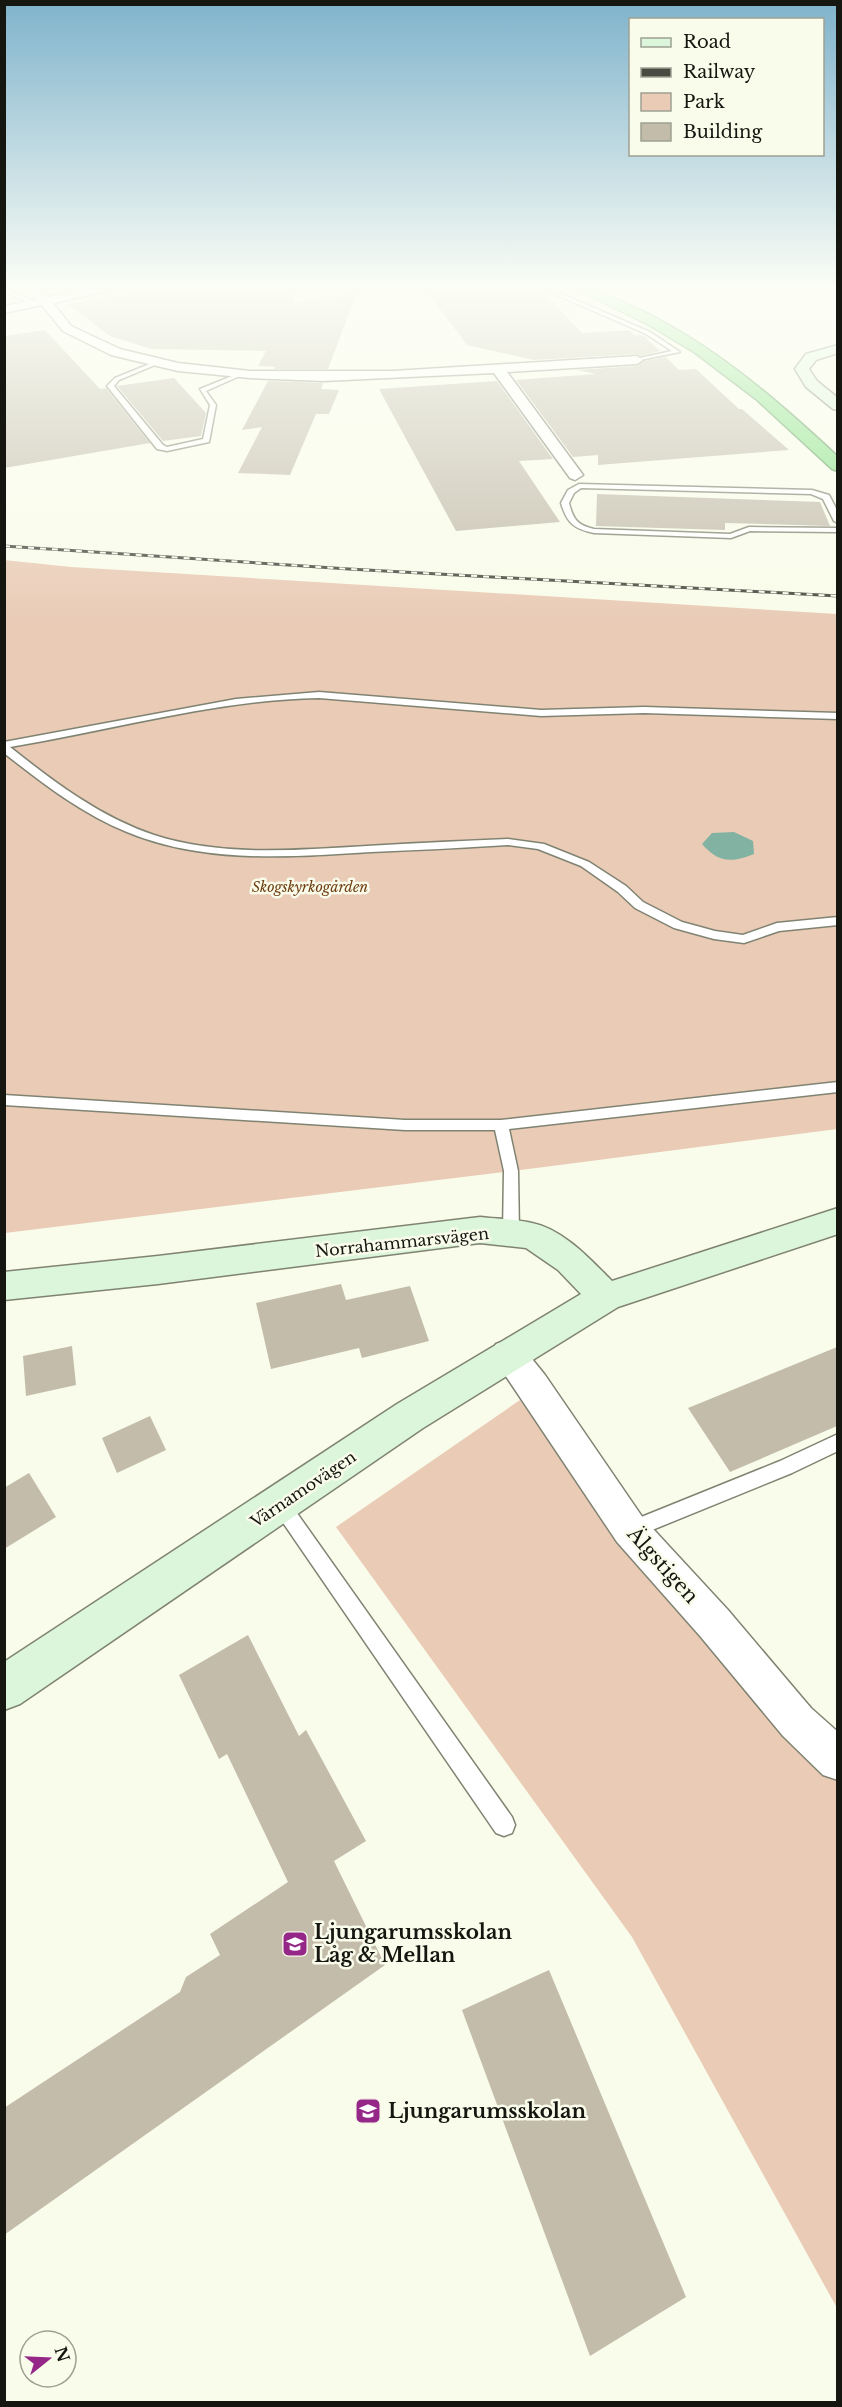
<svg xmlns="http://www.w3.org/2000/svg" width="842" height="2407" font-family="'Libre Baskerville',serif">
	<rect width="100%" height="100%" fill="#f9fcea"/>
	<g fill="#e9cbb6">
		<polygon points="4,560 71,567 837,614 837,1129 552,1166 5,1233"/>
		<polygon points="520,1400 620,1535 837,1767 837,2308 632,1937 336,1527"/>
	</g>
	<path fill="#81b2a2" d="M734 832 753 841 754 854C731 863 719 863 702 844L712 833Z"/>
	<g fill="#c3bcab">
		<polygon points="163,289 292,289 294,303 330,296 335,298 358,290 328,369 274,369 275,367 258,366 266,351 151,349 110,336 68,304"/>
		<polygon points="425,289 522,289 545,294 582,333 629,330 634,335 643,335 660,351 640,356 637,354 534,360 467,345"/>
		<polygon points="45,330 100,389 106,388 150,443 4,468 4,336"/>
		<polygon points="666,357 679,370 696,369 739,409 742,409 789,450 598,465 598,455 573,457 516,380 596,374 577,370 637,366 645,361"/>
		<polygon points="174,378 206,413 201,436 163,441 117,386"/>
		<polygon points="268,381 323,383 321,389 339,390 329,414 316,414 290,475 238,473 262,427 242,430"/>
		<polygon points="497,381 553,459 519,461 560,522 456,531 379,389"/>
		<polygon points="597,494 820,502 830,526 725,523 725,530 596,526"/>
		<polygon points="341,1284 346,1300 410,1286 429,1341 362,1358 359,1348 271,1369 256,1303"/>
		<polygon points="72,1346 76,1385 26,1396 23,1356"/>
		<polygon points="837,1347 837,1426 730,1472 688,1408"/>
		<polygon points="150,1416 166,1450 117,1473 102,1438"/>
		<polygon points="29,1473 56,1517 4,1549 4,1488"/>
		<polygon points="248,1635 299,1736 306,1730 366,1841 334,1861 385,1965 4,2235 4,2108 180,1992 186,1977 220,1955 210,1934 288,1882 227,1754 219,1759 179,1675"/>
		<polygon points="549,1970 686,2297 590,2356 462,2010"/>
	</g>
	<g fill="none" stroke-linecap="round" stroke-linejoin="round">
		<g stroke="#808372" stroke-width="3">
			<g id="lane">
				<polygon points="4,289 36,302 37,303 32,304 4,292"/>
				<polygon points="543,289 550,289 650,332 680,352 635,361 635,359 672,351 646,334"/>
				<polygon points="157,361 162,362 119,380 114,386 163,445 167,447 203,439 210,405 200,389 237,374 242,375 206,391 216,405 209,442 167,451 157,449 107,386 115,378"/>
				<path d="M579 484 812 490 829 495 838 512V523L834 521 823 499 811 494 581 488 574 493 569 503C573 519 577 525 594 529L730 534 749 527 838 528V532L750 531 731 538 594 533C574 529 567 523 561 503L568 490Z"/>
				<path d="M319 692 541 710 644 707 838 713V719L644 713 541 716 319 698C215 700 113 730 10 747 54 782 100 817 154 835 222 857 297 850 367 846 414 843 461 841 508 839L544 844 589 862 626 886 643 902 682 922 715 931 743 935 777 923 838 917V925L779 931 744 943 714 939 674 928 635 908 618 892 581 866 538 849 508 845C462 848 417 850 371 852 289 857 204 864 127 832 82 814 42 783 4 753V742L236 699Z"/>
				<polygon points="838,1082 838,1092 509,1129 518,1171 519,1233 516,1237 506,1237 503,1233 504,1171 495,1130 405,1130 4,1105 4,1095 405,1120 501,1120"/>
				<polygon points="838,1434 838,1451 792,1473 630,1539 624,1536 621,1530 624,1524 780,1461"/>
				<polygon points="281,1497 287,1499 512,1817 515,1825 512,1833 504,1836 496,1833 275,1511 272,1505 275,1499"/>
			</g>
		</g>
		<g stroke="#808372" stroke-width="3">
			<g id="street">
				<polygon points="33,289 45,289 44,293 48,297 89,289 110,289 108,291 53,303 71,326 120,349 178,363 250,371 393,371 637,356 643,360 637,364 507,372 583,475 575,480 570,478 494,373 323,381 250,378 178,371 111,355 63,331 42,305 4,313 4,306 37,300 32,293"/>
				<polygon points="508,1340 520,1344 545,1375 643,1518 728,1610 811,1708 838,1732 838,1780 823,1775 783,1736 700,1636 617,1542 491,1354 496,1344"/>
			</g>
		</g>
		<g stroke="#808372" stroke-width="3">
			<g id="secondary">
				<polygon points="838,345 838,353 816,360 809,369 817,381 838,398 838,410 833,409 806,387 795,369 806,354"/>
				<path d="M838 1208V1234L618 1307 423 1428 20 1704 4 1710V1662L397 1404 581 1294 558 1270 526 1248 480 1243 158 1284 4 1300V1272L158 1256 480 1217C497 1219 515 1219 532 1223 563 1229 591 1260 612 1281Z"/>
			</g>
		</g>
		<g stroke="#5f9a5b" stroke-width="3">
			<path id="highway" d="M576 289C597 289 613 298 632 306 710 342 775 398 838 457V471L832 469 756 399 694 352 649 325Z"/>
		</g>
		<use href="#lane" fill="#fff" fill-rule="evenodd"/>
		<use href="#street" fill="#fff" fill-rule="evenodd"/>
		<use href="#secondary" fill="#dbf6da" fill-rule="evenodd"/>
		<use href="#highway" fill="#87e184" fill-rule="evenodd"/>
		<g stroke="#494a41" stroke-width="3">
			<polyline id="rail" points="4,546 349,569 838,596"/>
		</g>
		<use href="#rail" stroke="#f9fcea" stroke-width="2" stroke-dasharray="6" stroke-linecap="butt"/>
	</g>
	<linearGradient id="sky" x2="0" y2="1"><stop stop-color="#7fb3cc"/><stop offset="0.46" stop-color="#fcfef6"/><stop offset="1" stop-color="#fcfef6" stop-opacity="0"/></linearGradient>
	<rect width="842" height="626" fill="url(#sky)"/>
	<defs>
		<g id="school-square" transform="scale(1.35)"><rect x="-9" y="-9" width="18" height="18" rx="4" fill="#942788" stroke="#f9fcea"/><path d="M0-5L7-2L0 1L-7-2ZM-4 1L0 2.5L4 1V4Q0 6-4 4Z" fill="#fff"/></g>
	</defs>
	<g fill-rule="evenodd">
		<use href="#school-square" x="295" y="1944"/>
		<use href="#school-square" x="368" y="2111"/>
	</g>
	<g text-anchor="middle" dominant-baseline="central" stroke-width="5" stroke-linejoin="round" paint-order="stroke">
		<g font-size="14" font-style="italic" fill="#6f3e12" stroke="#f9fcea">
			<text x="310" y="887">Skogskyrkogården</text>
		</g>
		<g font-size="16" fill="#151610" stroke="#f9fcea">
			<text transform="translate(402 1242) rotate(-6)">Norrahammarsvägen</text>
			<text transform="translate(303 1489) rotate(-34)">Värnamovägen</text>
		</g>
		<g font-size="20" fill="#151610" stroke="#f9fcea">
			<text transform="translate(663 1565) rotate(48)">Älgstigen</text>
		</g>
		<g font-size="20" font-weight="bold" fill="#151610" stroke="#f9fcea" text-anchor="start">
			<text x="314" y="1932">Ljungarumsskolan<tspan x="314" dy="23">Låg &amp; Mellan</tspan></text>
			<text x="388" y="2111">Ljungarumsskolan</text>
		</g>
	</g>
	<rect width="842" height="2407" fill="none" stroke="#151610" stroke-width="12"/>
	<rect x="629" y="18" width="195" height="138" fill="#f9fcea" stroke="#9ea093" stroke-width="1.5"/>
	<rect x="641" y="38" width="30" height="9" fill="#dbf6da" stroke="#9ea093" stroke-width="1.5"/>
	<text x="683" y="48" font-size="18" fill="#151610">Road</text>
	<rect x="641" y="68" width="30" height="9" fill="#494a41" stroke="#9ea093" stroke-width="1.5"/>
	<text x="683" y="78" font-size="18" fill="#151610">Railway</text>
	<rect x="641" y="93" width="30" height="18" fill="#e9cbb6" stroke="#9ea093" stroke-width="1.5"/>
	<text x="683" y="108" font-size="18" fill="#151610">Park</text>
	<rect x="641" y="123" width="30" height="18" fill="#c3bcab" stroke="#9ea093" stroke-width="1.5"/>
	<text x="683" y="138" font-size="18" fill="#151610">Building</text>
	<g transform="translate(48 2359) rotate(72)"><circle r="28" fill="#f9fcea" stroke="#9ea093" stroke-width="1.5"/>
	<path d="M0-4.5L10 22L0 15L-10 22Z" fill="#942788"/>
	<text y="-9" font-size="16" font-weight="bold" text-anchor="middle" fill="#151610">N</text>
	</g>
</svg>
